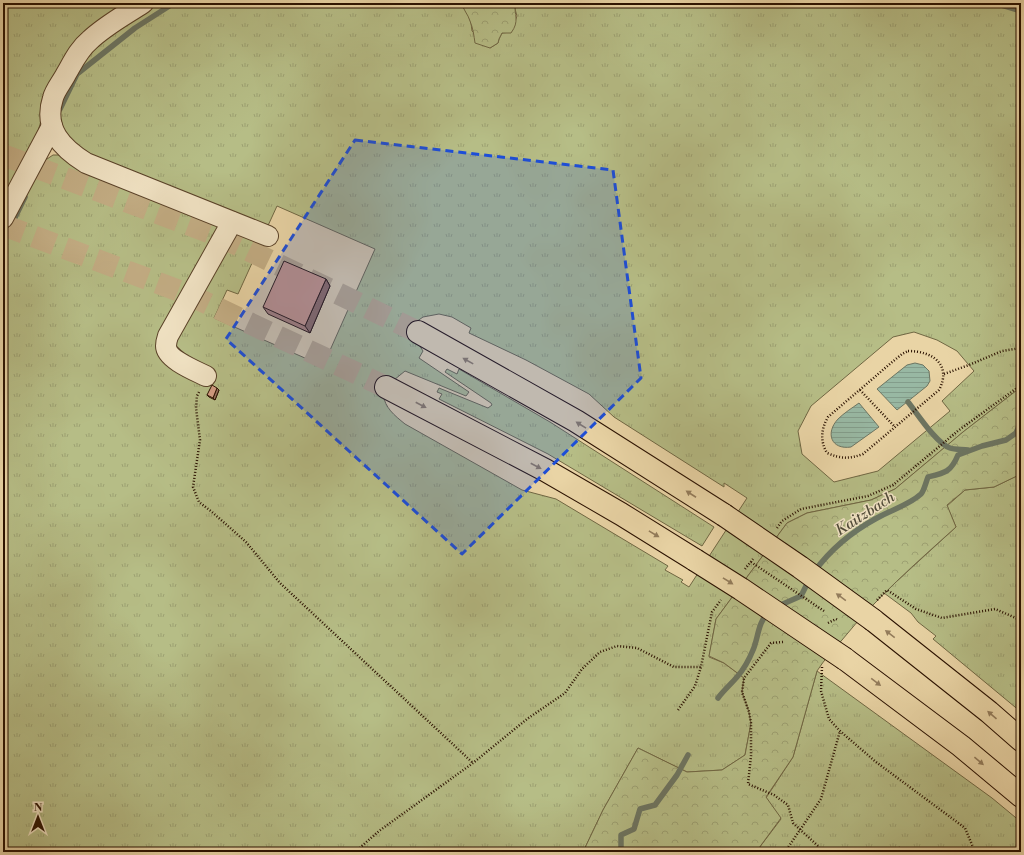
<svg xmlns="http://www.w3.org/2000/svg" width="1024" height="855" font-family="'Libre Bodoni',serif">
	<defs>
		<pattern id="grass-tufts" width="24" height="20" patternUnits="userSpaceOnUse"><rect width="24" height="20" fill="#b6bd86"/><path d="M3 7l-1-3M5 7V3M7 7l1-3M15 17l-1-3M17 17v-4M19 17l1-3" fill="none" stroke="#9da172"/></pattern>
		<pattern id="forest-crowns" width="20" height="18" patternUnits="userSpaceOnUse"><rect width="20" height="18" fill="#b6bd86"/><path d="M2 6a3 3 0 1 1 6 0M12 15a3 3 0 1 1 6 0" fill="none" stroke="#9da172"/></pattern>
		<pattern id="water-rules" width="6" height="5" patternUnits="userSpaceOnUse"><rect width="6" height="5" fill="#98b8a3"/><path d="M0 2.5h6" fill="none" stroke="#839d8b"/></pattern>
	</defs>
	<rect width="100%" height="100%" fill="#e9d4a5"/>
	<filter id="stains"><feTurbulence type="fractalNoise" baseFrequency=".005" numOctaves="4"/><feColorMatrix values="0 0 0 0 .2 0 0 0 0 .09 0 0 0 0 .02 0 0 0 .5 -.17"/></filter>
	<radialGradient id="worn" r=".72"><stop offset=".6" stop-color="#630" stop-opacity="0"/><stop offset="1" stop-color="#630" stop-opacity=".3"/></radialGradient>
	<g fill="url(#grass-tufts)" stroke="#706743" fill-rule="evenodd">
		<polygon points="3,3 135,3 99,27 45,107 32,152 3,206"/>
		<path d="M150 3H462L463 7 468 14 471 23 472 31 490 48 498 43 499 39 502 33 511 32 517 16 515 9V3H1021V387L963 432 895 489 871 500 807 513 787 523 716 619 709 657 724 663 744 678 742 692 749 712 751 723 745 755 722 770 687 772 638 748 603 810 583 852H3V224L35 167 53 155H61L223 223 172 350 235 228 262 241 238 294 227 290 214 318 323 366 375 249 277 206 266 230 70 146 56 112 82 56ZM439 314 452 317 471 328 469 333 526 360 589 394 614 417 724 487V483L747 498 689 587 681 582 683 580 665 570 668 566 556 499 522 490 405 424C394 415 385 408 383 394L394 380 405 371 466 396 469 392 419 358 423 351 416 340V322L423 317ZM914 332 937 340 957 351 974 371 942 401 950 411 878 471 834 482 802 454 798 431 811 406 893 337Z"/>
		<polygon points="447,369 457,374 459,369 550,422 714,527 702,546 548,454 439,399 442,394 437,392 439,388 488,408 492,405 491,403 445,372"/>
		<polygon points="1021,474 1021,712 933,639 936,636 918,622 911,613 884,593 956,527 947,506 965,490 994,487"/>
		<polygon points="817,671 992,798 1021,822 1021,852 756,852 781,819 766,798 793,757"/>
	</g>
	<g fill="url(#forest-crowns)" stroke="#706743">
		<path d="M462 3 495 4 515 3C514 15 520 21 511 33H502L499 39 498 43 490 48 475 43C474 36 473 28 470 21 468 14 463 10 462 3Z"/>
		<path d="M1021 387V474L994 487 965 490 947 505 956 527C916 563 876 598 842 640 833 650 824 660 817 671L793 757 766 797 781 818 756 852H583L603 810 638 748 687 772 722 770 745 755 751 723 749 712 742 692 744 678 724 663 709 656 716 619 787 523 807 513 871 500 895 489 963 432Z"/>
	</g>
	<g fill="url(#water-rules)" stroke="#6c7562">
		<polygon points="915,363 923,365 929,371 930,381 927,386 897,410 877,389 907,365"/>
		<path d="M859 403 879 427 851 447C831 450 825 433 838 419 844 413 852 408 859 403Z"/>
	</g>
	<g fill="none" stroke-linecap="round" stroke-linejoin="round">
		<g stroke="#6c7562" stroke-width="5.5">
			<polyline points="995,3 1021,11"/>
			<polyline points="60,109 77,74 135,28 174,3"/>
			<polyline points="3,242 25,197"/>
			<path d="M908 402C917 413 936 443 950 448 955 450 963 449 968 450"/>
			<path d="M814 572C830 550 853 531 877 518 891 510 909 505 921 494 924 491 926 482 928 477 945 473 951 472 958 455L982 446 1006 440 1016 433 1021 422"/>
			<polyline points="776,607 801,596 809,580"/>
			<path d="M718 698C724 690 731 684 737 677 744 669 749 660 753 650 758 639 758 622 768 613"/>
			<polyline points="621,852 621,835 634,829 640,809 655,805 677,775 688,755"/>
		</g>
		<g stroke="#c3ad84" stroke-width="22" stroke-dasharray="22 11" stroke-linecap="butt">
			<polyline points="3,155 219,236 418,332"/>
			<polyline points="3,225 185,293 386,387"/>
		</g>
		<g stroke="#5a4229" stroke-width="22">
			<g id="minor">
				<path d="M143 3C125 15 106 25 90 40 79 49 73 62 66 74 62 82 55 90 53 98 43 129 62 148 86 163L268 236"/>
				<polyline points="3,218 52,126"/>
				<path d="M206 376C196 371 166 359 166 346 166 343 167 339 168 336L232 222"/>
			</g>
		</g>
		<g stroke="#2a1100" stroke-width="24">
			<g id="highway">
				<polyline points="418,332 576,421 724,515"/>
				<polyline points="386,387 545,470 621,514 695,560"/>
				<polyline points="873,620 989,712 1021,740"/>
				<polyline points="845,659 961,746 1021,796"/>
			</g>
		</g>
		<g stroke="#2a1100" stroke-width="2.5" stroke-dasharray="1 2" stroke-linecap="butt">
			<path d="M908 351C933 351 952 365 939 390L863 454C850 459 841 459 827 453 820 441 821 429 828 417L891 363 902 354Z"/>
			<polyline points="944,374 969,365 1002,351 1021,348"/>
			<polyline points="860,390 895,427"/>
			<polyline points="199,392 197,396 196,408 200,440 193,487 199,502 212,512 246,542 280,583 473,763"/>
			<polyline points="777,528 782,521 801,509 868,496 893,485 959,430 1021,385"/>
			<polyline points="751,562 824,611"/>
			<polyline points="745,569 753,559"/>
			<polyline points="877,600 887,590 916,609 942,618 995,609 1016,618 1021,622"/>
			<polyline points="828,623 836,619 838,620"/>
			<polyline points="783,642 771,643 744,678 742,692 749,712 751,723 751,756 748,784 774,795 788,805 793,823 818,846 821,852"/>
			<polyline points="822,667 821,691 829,719 840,731 876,762 965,828 975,852"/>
			<polyline points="678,710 695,686 701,667 712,612 721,600"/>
			<polyline points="355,852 379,831 473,763 527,719 565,693 582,669 600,652 617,646 637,648 674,667 701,667"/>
			<polyline points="785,852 821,799 840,731"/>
			<polyline points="848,852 900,848 936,852"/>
		</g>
		<use href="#minor" stroke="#f1e3c4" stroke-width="20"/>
		<use href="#highway" stroke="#e9d4a5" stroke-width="22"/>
		<g stroke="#2a1100" stroke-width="24" stroke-linecap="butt">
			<g id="highway-bridge">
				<polyline points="724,515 800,567 873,620"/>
				<polyline points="695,560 741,589 845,659"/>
			</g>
		</g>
		<use href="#highway-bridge" stroke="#e9d4a5" stroke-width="22"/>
	</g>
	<g fill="#b68671" stroke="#2a1100">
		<polygon points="326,279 330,286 310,333 268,314 263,307"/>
		<polygon points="219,390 215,400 209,397 207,395"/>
	</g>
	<g fill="#946d5c" stroke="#2a1100">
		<polygon points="326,279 330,286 310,333 305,326"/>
		<polygon points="217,388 219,390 215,400 213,398"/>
	</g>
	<g fill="#d49c83" stroke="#2a1100">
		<polygon points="284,261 326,279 305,326 263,307"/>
		<polygon points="212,385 217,388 213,398 207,395"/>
	</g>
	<defs><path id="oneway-solid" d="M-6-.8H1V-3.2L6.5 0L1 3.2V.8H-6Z"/></defs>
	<g fill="#937c5b">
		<use href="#oneway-solid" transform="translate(468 361) rotate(-151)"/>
		<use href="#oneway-solid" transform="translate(421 405) rotate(28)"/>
		<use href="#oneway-solid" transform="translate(581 425) rotate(-148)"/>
		<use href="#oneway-solid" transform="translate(536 466) rotate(28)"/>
		<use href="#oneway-solid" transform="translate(691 494) rotate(-147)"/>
		<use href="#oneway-solid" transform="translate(654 534) rotate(31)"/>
		<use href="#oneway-solid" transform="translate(728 581) rotate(32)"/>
		<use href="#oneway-solid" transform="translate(841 597) rotate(-144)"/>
		<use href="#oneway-solid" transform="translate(890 634) rotate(-142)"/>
		<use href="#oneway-solid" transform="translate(876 682) rotate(37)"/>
		<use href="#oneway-solid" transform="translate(992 715) rotate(-139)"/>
		<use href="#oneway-solid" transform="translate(979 761) rotate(40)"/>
	</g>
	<path fill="#1d4ed8" fill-opacity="0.2" stroke="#1d4ed8" stroke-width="3" stroke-dasharray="8 5" stroke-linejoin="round" d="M355 140 613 170 641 378 462 554 226 339Z"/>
	<g text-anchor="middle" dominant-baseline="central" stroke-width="3" stroke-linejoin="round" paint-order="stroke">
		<g font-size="15" font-style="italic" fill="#504b39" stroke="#f1e3c4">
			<text transform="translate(865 514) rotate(-33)">Kaitzbach</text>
		</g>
	</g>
	<rect width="1024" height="855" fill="none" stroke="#e9d4a5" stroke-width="16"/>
	<rect x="4" y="4" width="1016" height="847" fill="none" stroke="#2a1100" stroke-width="2"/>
	<rect x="8" y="8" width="1008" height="839" fill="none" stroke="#2a1100"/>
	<g transform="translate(38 817)" stroke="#f1e3c4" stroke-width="3" paint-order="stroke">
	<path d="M0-3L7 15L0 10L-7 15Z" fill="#2a1100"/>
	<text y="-6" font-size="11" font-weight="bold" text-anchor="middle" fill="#2a1100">N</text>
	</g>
	<rect width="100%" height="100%" filter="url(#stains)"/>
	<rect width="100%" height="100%" fill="url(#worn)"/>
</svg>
